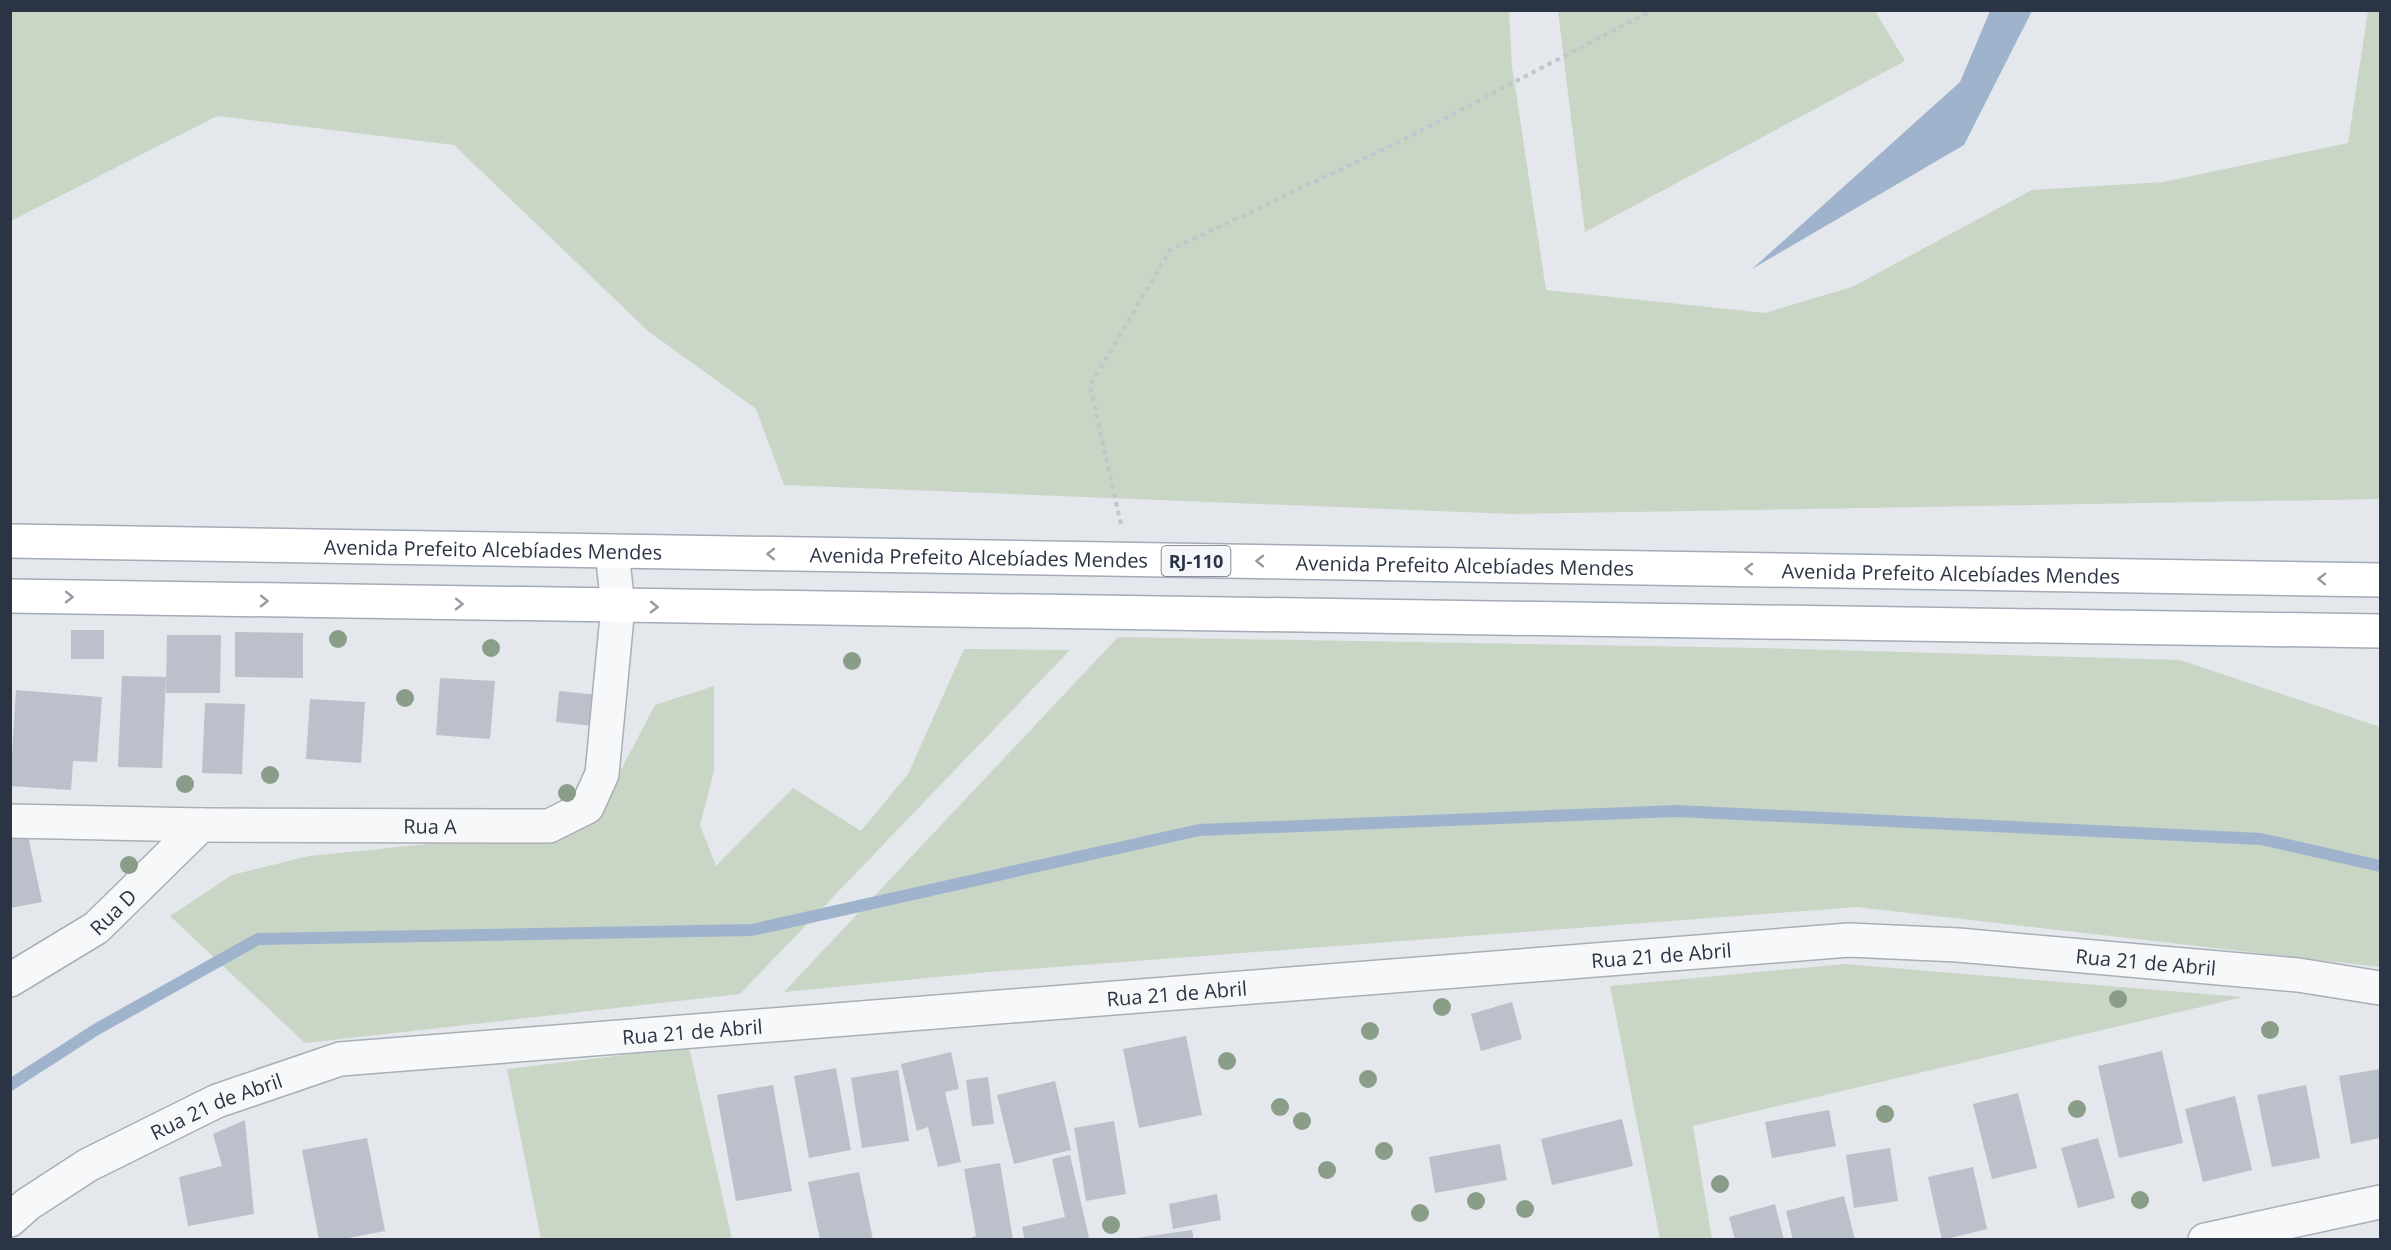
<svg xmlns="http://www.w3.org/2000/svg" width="2391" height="1250" font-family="'Open Sans',sans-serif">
	<rect width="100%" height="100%" fill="#e4e7ec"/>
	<g fill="#c9d6c5">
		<polygon points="11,10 1509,11 1512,67 1546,290 1765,313 1852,287 2032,190 2163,182 2348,143 2368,11 2380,11 2380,499 1513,514 784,485 756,409 648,331 454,145 217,116 11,221"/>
		<polygon points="1558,11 1875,11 1905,61 1585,232"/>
		<polygon points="1118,637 1762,648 2180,660 2380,727 2380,967 1857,907 989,972 784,992"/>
		<polygon points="964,649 1070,650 740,994 305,1043 170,916 232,875 309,856 428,844 546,841 603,804 655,705 714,686 714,771 700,825 716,866 793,788 861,831 908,774"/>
		<polygon points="1845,964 2243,997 1693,1126 1712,1239 1660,1239 1610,986"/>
		<polygon points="689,1047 732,1239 541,1239 507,1069"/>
	</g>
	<polygon fill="#9fb4cc" points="1990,11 2032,11 1964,145 1752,269 1960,82"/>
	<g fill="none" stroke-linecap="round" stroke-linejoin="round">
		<polyline stroke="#9fb4cc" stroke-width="12" points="10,1085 97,1029 258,939 752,930 1199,830 1677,811 2261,839 2380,866"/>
	</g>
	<g fill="#bbc0ca">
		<rect x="71" y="630" width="33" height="29"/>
		<polygon points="235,632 303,633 303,678 235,677"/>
		<polygon points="167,635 221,635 220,693 166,693"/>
		<polygon points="122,676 166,677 162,768 118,767"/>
		<polygon points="440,678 495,681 490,739 436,735"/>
		<polygon points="16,690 102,697 97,762 73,761 71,790 10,786"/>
		<polygon points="559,691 598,695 594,726 556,722"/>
		<polygon points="310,699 365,702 361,763 306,759"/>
		<polygon points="205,703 245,704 242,774 202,773"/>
		<polygon points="28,836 42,902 10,908 10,840"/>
		<polygon points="1512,1002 1522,1039 1481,1051 1471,1014"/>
		<polygon points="1186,1036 1202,1115 1139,1128 1123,1049"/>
		<polygon points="2162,1051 2183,1143 2119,1158 2098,1066"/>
		<polygon points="951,1052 959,1089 945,1092 961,1162 938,1167 928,1127 917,1131 901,1064"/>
		<polygon points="836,1068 851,1150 809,1158 794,1076"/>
		<polygon points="2380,1069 2380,1138 2351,1144 2339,1076"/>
		<polygon points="898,1070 909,1141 862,1148 851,1078"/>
		<polygon points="988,1077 994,1124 972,1126 966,1080"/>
		<polygon points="1055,1081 1071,1150 1014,1164 997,1095"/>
		<polygon points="773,1085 792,1191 736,1201 717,1095"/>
		<polygon points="2306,1085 2320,1158 2272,1167 2257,1095"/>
		<polygon points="2018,1093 2037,1168 1992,1179 1973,1104"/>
		<polygon points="2235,1096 2252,1170 2203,1182 2185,1109"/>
		<polygon points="1829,1110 1836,1146 1772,1158 1765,1122"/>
		<polygon points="1622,1119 1633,1166 1552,1185 1541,1139"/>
		<polygon points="245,1120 254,1214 188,1226 179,1177 222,1166 213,1134"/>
		<polygon points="1114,1121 1126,1194 1086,1201 1074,1128"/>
		<polygon points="367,1138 385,1231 338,1240 319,1240 302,1150"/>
		<polygon points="2098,1138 2115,1198 2078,1208 2061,1148"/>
		<polygon points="1500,1144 1507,1180 1435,1193 1429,1157"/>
		<polygon points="1890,1148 1898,1201 1854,1208 1846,1155"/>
		<polygon points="1070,1155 1089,1238 1025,1240 1022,1227 1065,1217 1052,1159"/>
		<polygon points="1000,1163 1013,1240 966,1240 976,1236 964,1169"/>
		<polygon points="1973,1167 1987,1229 1942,1240 1928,1177"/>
		<polygon points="859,1172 873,1240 820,1240 808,1182"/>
		<polygon points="1217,1194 1221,1220 1173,1229 1169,1204"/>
		<polygon points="1844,1196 1855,1240 1793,1240 1786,1211"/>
		<polygon points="1775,1204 1784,1240 1735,1240 1729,1217"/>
		<polygon points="1192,1230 1194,1240 1136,1240 1136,1238"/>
	</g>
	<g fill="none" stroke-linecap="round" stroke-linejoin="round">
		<g stroke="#a9aeb7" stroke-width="36">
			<g id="street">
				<path id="s1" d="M10 821 201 825 549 826 587 807 602 774 618 606 612 552"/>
				<path id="s2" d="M10 980 96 928 201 825"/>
				<path id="s3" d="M10 1220 28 1204 88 1165 217 1101 340 1059 1849 940 1958 945 2298 975 2380 988"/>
				<polyline points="2205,1240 2380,1202"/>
			</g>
		</g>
		<g stroke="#a3abb8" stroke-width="36">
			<g id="primary">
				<path id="s4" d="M10 541 2380 580"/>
				<polyline points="10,596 2380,631"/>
			</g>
		</g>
		<polyline stroke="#c2c5cb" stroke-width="4" stroke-dasharray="4.5 4.5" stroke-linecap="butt" points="1121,524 1090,386 1170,250 1401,141 1653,10"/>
		<use href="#street" stroke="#f7f8fa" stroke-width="33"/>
		<use href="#primary" stroke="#fff" stroke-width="33"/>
	</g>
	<g fill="#899d89">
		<circle cx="338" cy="639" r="9"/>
		<circle cx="491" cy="648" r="9"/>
		<circle cx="852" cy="661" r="9"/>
		<circle cx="405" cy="698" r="9"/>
		<circle cx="270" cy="775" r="9"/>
		<circle cx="185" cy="784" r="9"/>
		<circle cx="567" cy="793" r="9"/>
		<circle cx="129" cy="865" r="9"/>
		<circle cx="2118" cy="999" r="9"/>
		<circle cx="1442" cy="1007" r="9"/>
		<circle cx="2270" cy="1030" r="9"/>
		<circle cx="1370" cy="1031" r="9"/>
		<circle cx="1227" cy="1061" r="9"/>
		<circle cx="1368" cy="1079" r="9"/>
		<circle cx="1280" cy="1107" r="9"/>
		<circle cx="2077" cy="1109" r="9"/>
		<circle cx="1885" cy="1114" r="9"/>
		<circle cx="1302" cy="1121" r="9"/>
		<circle cx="1384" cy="1151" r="9"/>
		<circle cx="1327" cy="1170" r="9"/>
		<circle cx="1720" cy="1184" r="9"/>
		<circle cx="2140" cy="1200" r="9"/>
		<circle cx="1476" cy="1201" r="9"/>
		<circle cx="1525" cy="1209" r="9"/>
		<circle cx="1420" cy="1213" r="9"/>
		<circle cx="1111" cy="1225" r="9"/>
	</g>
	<defs><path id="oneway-chevron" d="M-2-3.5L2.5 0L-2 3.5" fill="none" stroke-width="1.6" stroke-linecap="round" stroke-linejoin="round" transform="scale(1.5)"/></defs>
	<g stroke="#959aa2">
		<use href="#oneway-chevron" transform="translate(771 554) rotate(-179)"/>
		<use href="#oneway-chevron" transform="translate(1260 561) rotate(-179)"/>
		<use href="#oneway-chevron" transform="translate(1749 569) rotate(-179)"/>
		<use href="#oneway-chevron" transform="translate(2322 579) rotate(-179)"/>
		<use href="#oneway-chevron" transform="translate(69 597) rotate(1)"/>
		<use href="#oneway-chevron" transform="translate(264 601) rotate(1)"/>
		<use href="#oneway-chevron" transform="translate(459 604) rotate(1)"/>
		<use href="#oneway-chevron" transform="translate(654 607) rotate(1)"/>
	</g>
	<g text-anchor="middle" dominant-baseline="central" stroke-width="4.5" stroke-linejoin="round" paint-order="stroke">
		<rect fill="#f4f6f9" stroke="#676e7b" stroke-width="1.5" x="1161.5" y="546" width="69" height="30" rx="4.5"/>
		<g font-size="18" font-weight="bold" fill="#2b3445">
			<text x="1196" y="561">RJ-110</text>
		</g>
		<g font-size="20" fill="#2b3445" stroke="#f4f6f9">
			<text stroke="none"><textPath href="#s4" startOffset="483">Avenida Prefeito Alcebíades Mendes</textPath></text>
			<text stroke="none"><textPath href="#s4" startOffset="969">Avenida Prefeito Alcebíades Mendes</textPath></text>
			<text stroke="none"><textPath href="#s4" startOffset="1455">Avenida Prefeito Alcebíades Mendes</textPath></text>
			<text stroke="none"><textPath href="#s4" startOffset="1941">Avenida Prefeito Alcebíades Mendes</textPath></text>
			<text stroke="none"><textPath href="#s1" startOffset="420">Rua A</textPath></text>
			<text stroke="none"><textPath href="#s2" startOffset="124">Rua D</textPath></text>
			<text stroke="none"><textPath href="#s3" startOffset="1695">Rua 21 de Abril</textPath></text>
			<text stroke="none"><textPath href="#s3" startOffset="2181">Rua 21 de Abril</textPath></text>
			<text stroke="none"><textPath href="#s3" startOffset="1209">Rua 21 de Abril</textPath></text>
			<text stroke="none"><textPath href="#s3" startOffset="723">Rua 21 de Abril</textPath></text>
			<text stroke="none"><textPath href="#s3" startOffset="237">Rua 21 de Abril</textPath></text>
		</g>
	</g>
	<rect width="2391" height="1250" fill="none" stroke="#2b3445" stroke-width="24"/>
</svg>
